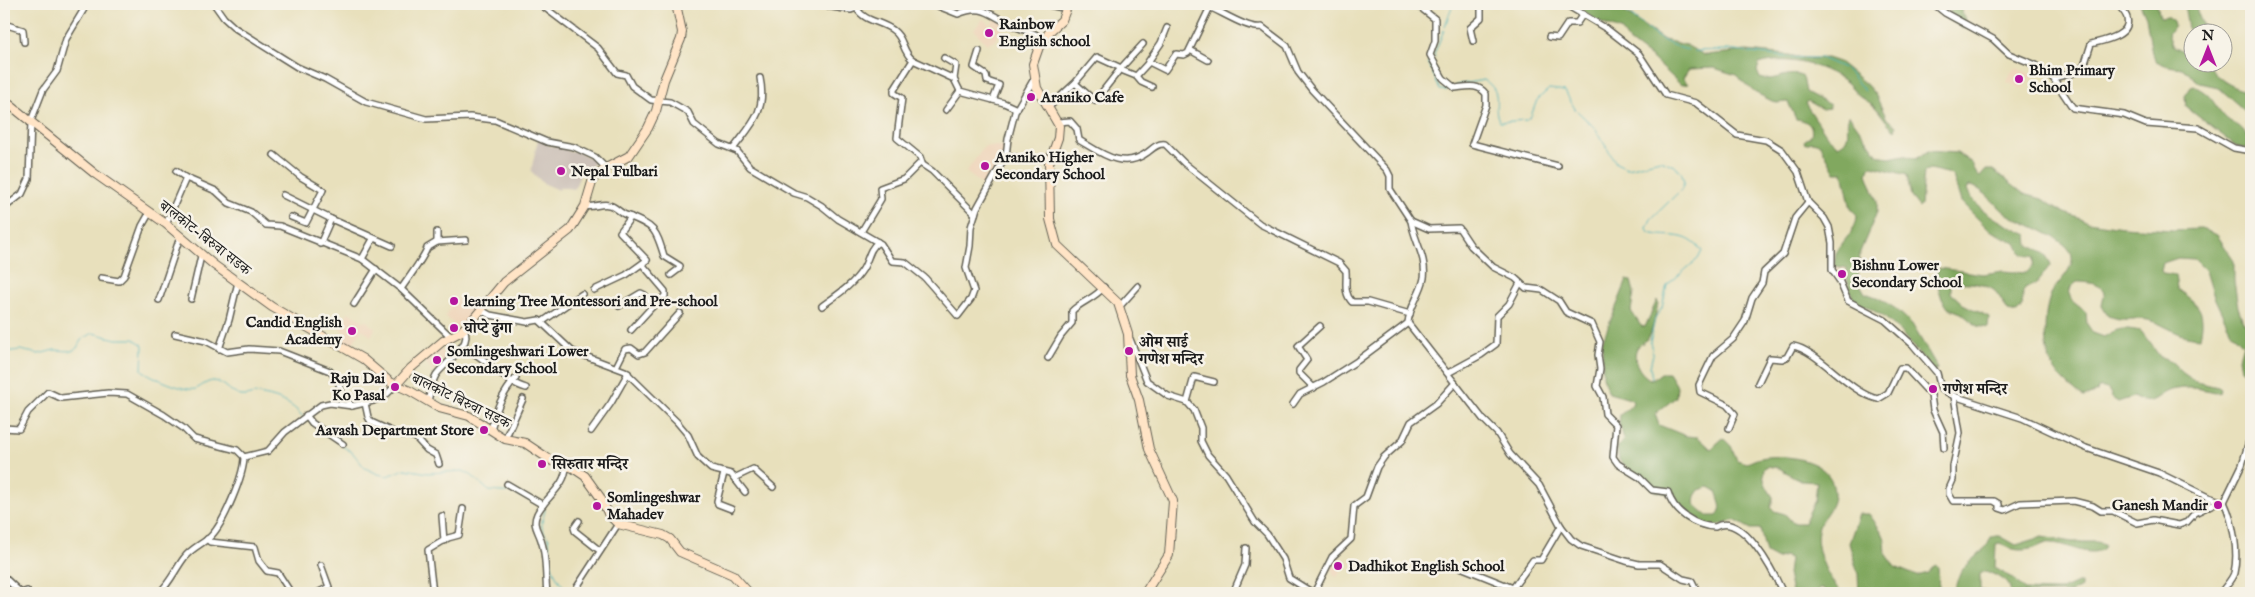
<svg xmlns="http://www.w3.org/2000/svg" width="2255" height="597" font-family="'IM FELL English','Noto Serif Devanagari',serif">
	<rect width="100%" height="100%" fill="#f7f3e8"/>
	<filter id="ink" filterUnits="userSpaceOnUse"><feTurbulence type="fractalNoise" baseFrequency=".02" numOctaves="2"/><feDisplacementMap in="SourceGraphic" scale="10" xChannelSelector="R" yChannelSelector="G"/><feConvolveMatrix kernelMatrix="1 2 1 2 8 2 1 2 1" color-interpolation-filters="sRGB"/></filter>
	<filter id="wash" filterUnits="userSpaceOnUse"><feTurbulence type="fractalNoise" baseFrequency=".0096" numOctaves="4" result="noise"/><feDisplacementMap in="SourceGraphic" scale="20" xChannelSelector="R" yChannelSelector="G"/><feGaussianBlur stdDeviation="1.12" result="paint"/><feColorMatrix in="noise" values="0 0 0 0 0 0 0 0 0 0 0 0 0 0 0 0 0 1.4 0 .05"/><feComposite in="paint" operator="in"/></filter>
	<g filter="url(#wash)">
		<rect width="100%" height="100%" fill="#e8e0bc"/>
		<g fill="#efd6bb">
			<polygon points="996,17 1006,24 993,43 991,41 988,44 980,37 974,29 983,19 990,25"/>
			<polygon points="2016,68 2032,75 2022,89 2007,82 2011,72"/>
			<polygon points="985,146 1005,146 1003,159 986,188 966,172"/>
			<polygon points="1834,266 1847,268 1847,279 1842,280 1833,270"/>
			<polygon points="460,295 476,310 458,328 445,316"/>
			<polygon points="348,312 365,322 366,320 375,329 371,336 362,329 350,348 341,343 347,333 340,329"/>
			<polygon points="439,348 450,360 434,373 424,361"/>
			<polygon points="1333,556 1346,563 1337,577 1333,575 1333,571 1331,569 1332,564 1330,563"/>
		</g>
		<polygon fill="#cdc2b9" points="538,139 551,146 563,146 569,152 575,150 596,161 586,172 582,171 574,189 560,187 559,190 543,183 531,171"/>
		<g fill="#81a85e" stroke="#4e623d" fill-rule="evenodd">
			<path d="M1575 4H1613L1664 40 1686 45 1704 55 1747 51 1789 55 1806 59 1827 58 1839 62 1866 84 1875 94 1887 119 1896 126 1895 130C1886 123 1882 114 1874 106 1870 102 1866 101 1861 97 1855 93 1851 85 1845 81 1821 65 1787 55 1759 64L1757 71 1760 78C1774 83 1789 69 1803 77L1806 92 1830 105 1829 108 1822 109 1808 101 1805 103 1827 136 1838 146C1854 139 1844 127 1849 115L1878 155 1889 158 1904 155 1916 159 1928 151 1957 153 1972 163 1977 175 1980 177 1986 170H1993L2024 194 2042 199 2063 212 2088 222 2123 227 2173 230 2201 229 2217 235 2234 260V281L2238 307 2243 321 2251 328V377L2241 369 2239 358 2243 344 2232 333 2221 312 2214 297 2206 271 2194 259 2178 258 2163 263 2161 271 2164 273 2175 275 2177 289C2199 305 2206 309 2200 338 2176 337 2168 325 2148 320 2135 317 2121 322 2108 316L2102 306C2102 302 2105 296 2104 293 2103 283 2084 282 2077 282L2071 287 2069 294 2072 301 2086 312 2087 324 2093 333 2104 337C2119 327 2124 328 2141 331L2161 358 2172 362 2183 373 2196 382 2218 387 2221 389 2220 393C2206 390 2191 386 2176 389 2157 391 2155 410 2133 397L2118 402 2112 398C2110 390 2107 387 2098 388L2097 392 2084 397 2080 395C2068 385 2054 374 2049 358 2043 341 2044 310 2051 294 2057 282 2079 266 2070 251 2062 237 2025 224 2011 216 1997 209 1984 187 1969 186L1967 189C1974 211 2009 226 2028 235L2029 245 2045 254 2051 264 2036 284 2025 288 2023 291 2022 308 2017 313 2008 311C2004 305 2000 296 1995 291 1986 283 1962 281 1951 284V293L1963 304 1989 317 1988 328 1977 326 1961 313 1948 308 1942 299 1937 283V272L1939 268 1983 274 2003 271 2026 273 2034 266 2035 257C2020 254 2023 257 2016 243L1989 230 1961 202 1953 176 1947 173 1929 169 1924 172 1921 205 1919 207 1911 197 1907 175 1872 166 1869 167 1867 174 1877 201V212L1860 252 1858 281 1865 293 1879 298 1896 309 1912 324 1936 365 1937 369 1934 371 1897 328 1883 316 1853 299 1847 279V268L1834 266C1835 262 1835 257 1836 254 1841 241 1857 231 1857 215L1851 209 1843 172H1835L1820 144 1812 142 1805 144 1804 141 1811 136C1814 125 1806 120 1796 119L1788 102 1776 103 1754 92 1736 75 1714 68 1689 69 1683 78 1688 84 1681 85 1653 59 1629 41 1622 31 1596 21Z"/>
			<polygon points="1954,4 1963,4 1962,13 1967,23 1963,29 1946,18"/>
			<path d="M2140 4H2157L2160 17 2168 16 2173 21 2174 25 2168 34 2172 45 2191 55 2192 53V62L2209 63C2215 80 2235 88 2251 93V111L2246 112 2218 87 2200 83 2182 68 2167 66 2156 61 2152 54 2146 17Z"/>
			<path d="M2184 4H2196C2196 14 2203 22 2205 32H2192V42L2188 30Z"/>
			<path d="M2194 86C2214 96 2212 103 2225 117 2235 127 2241 122 2248 139H2251V150L2235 145 2186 107 2185 96 2191 87Z"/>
			<path d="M1627 280 1631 281 1634 292 1631 311 1641 326 1645 327 1657 300 1658 303C1656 314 1654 327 1649 337 1646 342 1640 343 1637 348 1631 360 1641 376 1652 380L1661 373H1669L1677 386 1676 397 1655 414 1659 425 1686 436 1698 437 1711 449 1723 438 1731 446 1737 460 1746 463C1751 462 1755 459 1760 458 1787 453 1837 460 1834 496 1833 509 1823 515 1819 527 1812 547 1828 579 1842 593H1829L1822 588H1819V593H1792L1788 574 1790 558 1784 556 1777 559 1766 553 1760 529H1751L1734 520C1705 535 1686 520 1672 495L1655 491 1644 478 1636 475 1619 460 1617 448 1624 439 1619 423 1620 415 1631 406 1633 402 1630 399 1609 393 1604 382 1603 375 1602 342ZM1768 466 1779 468 1801 481 1817 482 1815 500 1804 523H1793L1785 514 1774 511 1771 507 1773 497C1766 486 1762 481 1764 468ZM1709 487 1716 491C1719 500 1724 509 1717 516H1708L1694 504 1695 496 1699 490Z"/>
			<polygon points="1859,514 1869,514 1882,532 1885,539 1886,555 1895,567 1917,576 1928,573 1935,565 1938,567 1939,588 1942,593 1859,593 1858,574 1849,543"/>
			<path d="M1996 536H2000L2016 545 2042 537 2072 542H2097L2105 544 2104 548C2090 559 2068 544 2052 543 2046 542 2042 545 2037 547 2023 552 2012 551 2000 543L1996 544 1995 568 2014 579 2025 590 2059 591 2077 583H2081V587L2071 593H2010C2012 580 1996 576 1986 571L1980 574V590L1991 593H1950L1953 591 1962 569 1987 546 1991 537Z"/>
		</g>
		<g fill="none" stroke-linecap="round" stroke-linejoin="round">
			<g stroke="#3bacb6" stroke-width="1">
				<path d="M1617 4C1643 23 1654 42 1688 50"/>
				<polyline points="1445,26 1453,4"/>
				<polyline points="1694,51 1727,50 1786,57 1821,58 1846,69 1865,91"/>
				<polyline points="1435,57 1434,54 1444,30"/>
				<polyline points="1431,60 1428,62 1440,90 1447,90"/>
				<path d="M1456 85 1484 80C1506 94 1490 106 1500 122L1527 120 1531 116 1537 100 1549 89 1565 91 1575 109 1594 127 1616 163 1627 168 1660 160 1675 166 1682 174 1684 182 1681 190 1651 219 1647 228 1649 233C1672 239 1685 230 1702 251L1698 259 1667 285 1662 308 1655 319 1650 342 1653 354 1650 367 1652 378"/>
				<path d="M4 352 20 350 39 354 54 350 72 351 77 348 81 340 93 333 116 339H134L143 345 142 370C151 377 185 392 196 389 202 386 207 381 214 381 225 382 231 394 241 396 246 397 251 394 256 394 274 396 292 402 303 417"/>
				<polyline points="342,446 352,452 365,468 378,474 387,476 405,469 428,473 463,471 471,475 489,491 514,493 529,500"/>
				<path d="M543 508 545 510C542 522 538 528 549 538 549 560 552 576 568 591H576"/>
				<polyline points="580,590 588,590 593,593"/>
				<polyline points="638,593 644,591 654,593"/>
			</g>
		</g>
	</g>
	<g filter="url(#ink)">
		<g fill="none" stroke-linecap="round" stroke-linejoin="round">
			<g stroke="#636154" stroke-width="8">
				<g id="street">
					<polyline points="214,4 224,18 235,28 297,67 325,79 366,102 426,119 470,117 495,120 547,142 574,147 595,157 606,168"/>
					<polyline points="540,4 598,48 617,73 626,75 632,86 651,100 670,102 688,112 694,124 719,144 737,151 750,167 794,193 807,197 822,206 838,219 881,244 892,261 905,262 925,278 958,316 971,299 974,291 966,268 970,246 971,227 977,208 1006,156 1008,139 1015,112 1035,77"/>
					<polyline points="767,4 780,6 794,4 826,6 851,10 868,4"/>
					<path d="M938 4V6L958 14C984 3 989 15 1012 25 1023 30 1034 33 1045 38"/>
					<polyline points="1045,4 1067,9"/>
					<path d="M1202 4C1218 9 1247 30 1262 27L1287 46 1298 72 1312 90 1387 170 1390 176V189L1411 221 1429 229 1459 228 1471 246 1493 267 1515 278 1526 288 1542 290 1559 301 1566 312 1592 324 1600 342 1598 355 1600 369 1597 386 1603 397 1605 414 1616 425 1613 457 1618 464 1639 477 1652 490 1668 492C1673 512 1695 526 1715 527 1743 511 1774 573 1783 593"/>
					<path d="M1416 4 1435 19V41L1430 55 1443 78 1455 88C1466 87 1478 83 1486 94V105L1472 144 1558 166"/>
					<polyline points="1565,4 1607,29 1639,54 1666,95 1696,103 1737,135 1766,140 1782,150 1798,172 1808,202 1824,218 1829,227 1832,243 1832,270 1839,280 1848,301 1885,320 1913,345 1937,373 1941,389 1954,396 2022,418 2086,448 2159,473 2208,497 2224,502"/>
					<polyline points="1934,4 1945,13 1993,39 2009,54 2036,65 2053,78 2073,108 2124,115 2146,124 2198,128 2234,148 2251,151"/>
					<path d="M857 9C865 22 882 21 894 31 904 38 902 52 913 60"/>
					<polyline points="4,24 23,30 24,42"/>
					<polyline points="1549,37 1558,38 1568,23 1577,23 1583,14"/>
					<polyline points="1473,41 1470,28 1481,18 1481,4"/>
					<polyline points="1190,50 1208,60"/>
					<polyline points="979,51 974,67 986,75 987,81 999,85 993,100"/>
					<polyline points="944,58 956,65 954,79 960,91 1004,103 1017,109"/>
					<polyline points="1148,62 1161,43 1167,28"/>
					<polyline points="1121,68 1143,44"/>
					<polyline points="1121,70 1136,76 1149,62 1165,70 1176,54 1184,55 1188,53 1210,7"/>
					<polyline points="1136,76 1141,82 1152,87"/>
					<path d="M2053 78 2074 73 2084 66 2091 44C2102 41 2132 36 2127 18 2126 13 2120 8 2118 4"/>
					<polyline points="1049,107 1075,83 1097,57 1121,68 1095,101 1075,83"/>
					<polyline points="946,110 960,91"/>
					<path d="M1058 122 1070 121 1077 129 1079 140C1101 153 1123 171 1148 152 1153 148 1158 143 1165 144L1184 163 1260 224 1339 263 1346 271C1347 283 1343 292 1352 302H1368L1410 314"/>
					<path d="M733 149C752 124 767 111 760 78"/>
					<polyline points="274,155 301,177 323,190 306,223 291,217"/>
					<polyline points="1006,156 1025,159 1050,158"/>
					<polyline points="922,163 920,157 897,138 902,98 894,93 894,90 913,60 954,79"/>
					<polyline points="176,171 186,178 216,191 229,203 251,212 266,225 280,226 362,259 401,289 450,336"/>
					<polyline points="283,195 331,219 392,246"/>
					<path d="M585 206C593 208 601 203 609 205 615 206 620 213 626 215 654 227 655 226 664 256L680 266 679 269 671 275"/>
					<polyline points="4,208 22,194 29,179 31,121 43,90 57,71 66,39 87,4"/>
					<path d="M1411 221C1414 240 1427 258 1424 278 1421 294 1409 307 1408 323L1483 419 1497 433 1510 454 1539 485 1561 526 1571 539 1581 546 1626 561 1639 564H1660L1683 579 1692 581 1698 593"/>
					<polyline points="166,224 186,178"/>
					<polyline points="861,232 881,199 880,188 904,179 920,163 932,171 975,214"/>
					<polyline points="437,242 466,240"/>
					<polyline points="320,244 331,219"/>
					<polyline points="362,259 373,239"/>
					<polyline points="101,278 119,281 124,276 142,226 150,212"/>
					<path d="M401 289C407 280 425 256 427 248L437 242V232"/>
					<polyline points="594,290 626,275 647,260 620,232 631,217"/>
					<polyline points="191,299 201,256"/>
					<polyline points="159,300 180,237"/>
					<polyline points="354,304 376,269"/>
					<polyline points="619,306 641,293 645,295 652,307"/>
					<path d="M822 306C837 295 853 285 863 269 869 259 868 250 878 242"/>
					<polyline points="1120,306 1138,286"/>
					<polyline points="481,310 490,315 527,322 539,320 572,351 625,371 677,422 688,435 698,457 711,469 731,474 745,492"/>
					<polyline points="542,322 582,294"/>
					<polyline points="631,330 652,307 665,296 665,291 642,264"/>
					<polyline points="175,334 206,341 227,352 249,349 279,351 330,371 338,381 342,394 352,406"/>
					<polyline points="1130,339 1147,381 1168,396 1187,402 1194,410 1201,428 1201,441 1208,455 1226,475 1255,522 1267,534 1283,559 1289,578 1313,593"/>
					<path d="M461 347C485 355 503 382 526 388"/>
					<polyline points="219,349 229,320 238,282"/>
					<path d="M1048 358 1061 336 1072 323V311C1082 301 1094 299 1104 287"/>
					<polyline points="616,367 625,349 631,348 639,354 645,352 680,313"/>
					<polyline points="1448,373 1481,355 1496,344 1497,316 1509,304 1520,283"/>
					<path d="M1758 383 1770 358 1782 359 1787 357 1793 346C1818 350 1849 393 1878 399L1888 393 1900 368H1906L1931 395 1933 410 1943 432 1944 448"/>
					<polyline points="1314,388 1299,373 1299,370 1307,360 1298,346 1320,326"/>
					<polyline points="1954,396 1960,433 1953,466 1953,480 1949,489 1949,494 1953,501 1994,501 1999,504 1999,508 2005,510 2020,503 2073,501 2093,506 2101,511 2113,511 2137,523 2153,520 2179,525 2187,522 2195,513 2219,501"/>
					<path d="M428 401C430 393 432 382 436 375 444 363 474 345 464 329"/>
					<polyline points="1187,402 1194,377 1214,382"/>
					<polyline points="365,403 368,417 371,422 395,433 415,437 427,450 436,455 439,464"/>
					<polyline points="1293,404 1300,394 1324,382 1357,361 1408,323"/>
					<polyline points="306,415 312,423 343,444"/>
					<polyline points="4,428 19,429 28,412 48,392 61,398 108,393 127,394 164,415 183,428 194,439 237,450 244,457"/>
					<polyline points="1729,428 1735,414 1727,405 1700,392 1699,385 1713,356 1733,339 1745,321 1752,298 1762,283 1764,272 1783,254 1795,218 1808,202"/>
					<path d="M491 430C496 409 502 394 516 378"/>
					<polyline points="591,431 611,403 628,373"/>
					<polyline points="505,439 523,399"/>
					<polyline points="724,473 717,501 718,504 731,509"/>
					<polyline points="734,478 753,469 773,487"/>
					<polyline points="507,484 543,505"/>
					<polyline points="2224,502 2242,465 2251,434"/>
					<polyline points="442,516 444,541"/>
					<polyline points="579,521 574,528 575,531 599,550"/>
					<polyline points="207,539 210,542 255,547 259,561 267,571 278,573 291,593"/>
					<polyline points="1458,566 1513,588 1533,560 1541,560 1561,526"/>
					<polyline points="4,577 21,593 27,591 29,593"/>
					<path d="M159 593C170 583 175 570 184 558 191 548 203 544 211 536 224 523 244 475 244 457L268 451 285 432 321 405 330 403 352 406 373 401 386 395 396 385"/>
					<polyline points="317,593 329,587 321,565"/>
					<polyline points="433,593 428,550 448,538 459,535 463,509"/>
					<polyline points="441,593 455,592 461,593"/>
					<polyline points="495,593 501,593"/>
					<path d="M547 593C545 576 547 556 541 540 538 530 532 525 537 514 545 497 566 487 566 466"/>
					<polyline points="577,593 577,587 618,524"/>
					<polyline points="1233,593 1245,565 1246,548"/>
					<polyline points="1314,593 1332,557 1351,539 1354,506 1366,497 1377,467 1384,457 1402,441 1411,422 1436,404 1455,383"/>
					<path d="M2221 593C2224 587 2232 580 2234 573 2239 552 2233 521 2224 502"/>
				</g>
			</g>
			<g stroke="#636154" stroke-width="10">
				<g id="secondary">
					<polyline points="1068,4 1062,20 1050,31 1039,47 1033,64 1037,88 1059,126 1058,138 1049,163 1050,219 1057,245 1118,303 1128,334 1130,375 1139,400 1149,449 1173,501 1169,555 1145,593"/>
					<polyline points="4,100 94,173 166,224 214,265 272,307 363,359 390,382 410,391 439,408 469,416 505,439 525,443 552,461 573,468 585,476 600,497 609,515 618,524 663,535 670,539 680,552 733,575 749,593"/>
					<polyline points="396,385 411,368 443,341 460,332 470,323 504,282 570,230 585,206 593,179 606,168 629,156 648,128 656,111 664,80 681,39 682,32 676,4"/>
				</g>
			</g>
			<use href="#street" stroke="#fff" stroke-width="5"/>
			<use href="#secondary" stroke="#ffe4c6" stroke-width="8"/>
		</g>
	</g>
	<g fill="#b5179e" stroke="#f7f3e8" stroke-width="2">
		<circle cx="989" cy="33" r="5"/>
		<circle cx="2019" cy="79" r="5"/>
		<circle cx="1031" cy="97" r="5"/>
		<circle cx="985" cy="166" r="5"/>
		<circle cx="561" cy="171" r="5"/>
		<circle cx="1842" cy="274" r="5"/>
		<circle cx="454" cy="301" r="5"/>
		<circle cx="454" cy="328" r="5"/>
		<circle cx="352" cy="331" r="5"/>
		<circle cx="1129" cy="351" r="5"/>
		<circle cx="437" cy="360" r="5"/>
		<circle cx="395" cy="387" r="5"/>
		<circle cx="1933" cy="389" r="5"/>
		<circle cx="484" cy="430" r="5"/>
		<circle cx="542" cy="464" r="5"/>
		<circle cx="2218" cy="505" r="5"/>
		<circle cx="597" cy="506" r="5"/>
		<circle cx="1338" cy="566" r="5"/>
	</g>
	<g text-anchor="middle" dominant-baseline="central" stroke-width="5" stroke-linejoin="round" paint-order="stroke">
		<g font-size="15" font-weight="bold" fill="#1c1c1c" stroke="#f7f3e8" text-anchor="start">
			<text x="999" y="24">Rainbow<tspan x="999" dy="17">English school</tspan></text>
			<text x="2029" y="70">Bhim Primary<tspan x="2029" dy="17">School</tspan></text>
			<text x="1041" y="97">Araniko Cafe</text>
			<text x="995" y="157">Araniko Higher<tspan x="995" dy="17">Secondary School</tspan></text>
			<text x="571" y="171">Nepal Fulbari</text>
			<text x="1852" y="265">Bishnu Lower<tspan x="1852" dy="17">Secondary School</tspan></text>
			<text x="464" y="301">learning Tree Montessori and Pre-school</text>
			<text x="342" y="322" text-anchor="end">Candid English<tspan x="342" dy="17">Academy</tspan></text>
			<text x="464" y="328">घोप्टे ढुंगा</text>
			<text x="1139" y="342">ओम साई<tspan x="1139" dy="17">गणेश मन्दिर</tspan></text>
			<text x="447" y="351">Somlingeshwari Lower<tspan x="447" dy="17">Secondary School</tspan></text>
			<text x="385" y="378" text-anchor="end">Raju Dai<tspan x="385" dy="17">Ko Pasal</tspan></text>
			<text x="1943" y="389">गणेश मन्दिर</text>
			<text x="474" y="430" text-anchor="end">Aavash Department Store</text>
			<text x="552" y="464">सिरुतार मन्दिर</text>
			<text x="607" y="497">Somlingeshwar<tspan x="607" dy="17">Mahadev</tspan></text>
			<text x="2208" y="505" text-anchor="end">Ganesh Mandir</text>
			<text x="1348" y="566">Dadhikot English School</text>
		</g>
		<g font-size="15" fill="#1c1c1c" stroke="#f7f3e8">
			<text transform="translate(205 238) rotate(38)">बालकोट-बिरुवा सडक</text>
			<text transform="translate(461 401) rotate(26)">बालकोट बिरुवा सडक</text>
		</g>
	</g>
	<rect width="2255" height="597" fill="none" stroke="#f7f3e8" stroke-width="20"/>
	<g transform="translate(2208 48)"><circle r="24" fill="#f7f3e8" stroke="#9f9d96"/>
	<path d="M0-4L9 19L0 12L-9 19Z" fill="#b5179e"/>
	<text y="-8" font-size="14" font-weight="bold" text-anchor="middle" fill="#1c1c1c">N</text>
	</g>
</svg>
